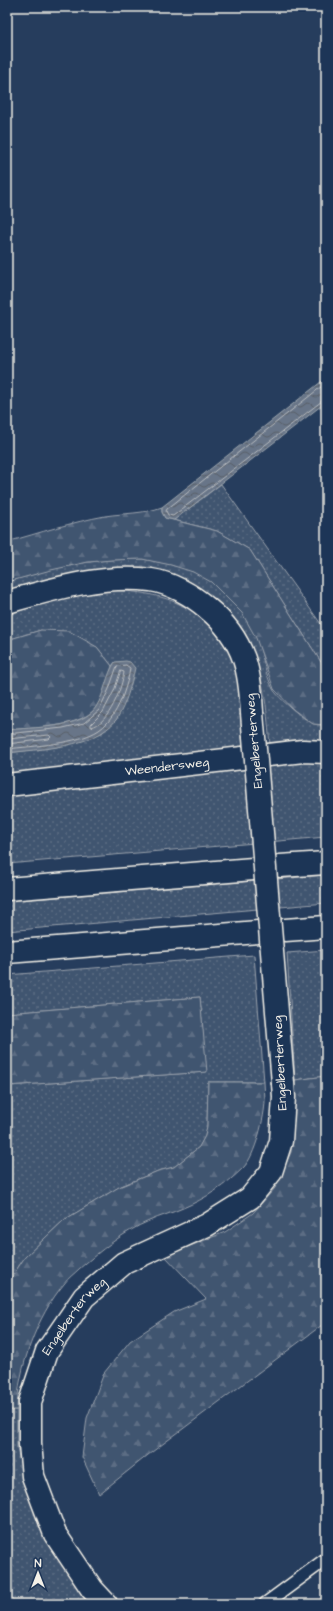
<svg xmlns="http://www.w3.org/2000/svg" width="333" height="1611" font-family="'Architects Daughter',sans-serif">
	<defs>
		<pattern id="grass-dots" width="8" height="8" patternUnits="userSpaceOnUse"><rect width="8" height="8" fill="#40546f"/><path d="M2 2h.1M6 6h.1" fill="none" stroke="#5c6d84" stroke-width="1.8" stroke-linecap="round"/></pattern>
		<pattern id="forest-firs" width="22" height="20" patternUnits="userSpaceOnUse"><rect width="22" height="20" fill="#40546f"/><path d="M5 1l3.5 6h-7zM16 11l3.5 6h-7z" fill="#5c6d84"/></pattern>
		<pattern id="water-waves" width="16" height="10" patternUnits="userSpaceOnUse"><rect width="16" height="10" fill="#677588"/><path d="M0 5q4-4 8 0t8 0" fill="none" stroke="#585e67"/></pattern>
	</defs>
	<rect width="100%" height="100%" fill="#263d5d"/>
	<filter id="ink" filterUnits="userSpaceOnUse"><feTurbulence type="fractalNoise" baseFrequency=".025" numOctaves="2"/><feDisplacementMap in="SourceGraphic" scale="8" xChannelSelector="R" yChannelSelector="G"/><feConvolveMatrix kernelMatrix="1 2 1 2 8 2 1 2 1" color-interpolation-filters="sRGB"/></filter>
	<g filter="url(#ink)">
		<g fill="url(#grass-dots)" stroke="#9aa2ac">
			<polygon points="221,484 326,631 326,670 250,550 217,531 174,520"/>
			<path d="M142 559C165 563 193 568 212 582 231 596 248 617 257 639 263 655 265 674 273 689 278 698 303 719 312 723 315 725 320 725 324 725L326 724V746L270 748C265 678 258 627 194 586L7 591V582C34 574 61 566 89 562 107 560 124 559 142 559Z"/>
			<path d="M108 590C152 592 187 598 217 634 226 645 235 660 238 674 240 684 241 695 243 705H240L243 751 7 779V753L56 747 102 733 116 720 125 701 115 662 112 666 97 647 41 630 7 640V614L73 596Z"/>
			<polygon points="326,758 326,837 7,864 7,792"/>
			<polygon points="326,875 326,903 7,931 7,901"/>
			<polygon points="326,950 326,1076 295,1080 287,953"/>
			<polygon points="254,955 264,1082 208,1082 207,1126 205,1136 199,1147 174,1167 158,1171 119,1187 64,1220 25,1257 7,1284 7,1086 206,1072 200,997 7,1013 7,975"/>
			<polygon points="7,1410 17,1410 17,1448 25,1485 95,1604 7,1604"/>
		</g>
		<g fill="url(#forest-firs)" stroke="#9aa2ac">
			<path d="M162 507V512L165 518 217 531 250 550 326 670V724L324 725 313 724 294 710 274 689 256 638 242 613 211 582 193 572 171 565 142 559 112 560 88 562 51 570 7 582V542C39 533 72 522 105 516 124 513 144 514 162 507Z"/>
			<path d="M41 630 69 631 97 647 112 666C108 679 103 699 95 709 76 729 33 727 7 730V640Z"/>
			<polygon points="200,997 207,1072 7,1086 7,1013"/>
			<polygon points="326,1076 326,1322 148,1455 99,1494 82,1457 87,1418 104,1373 130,1341 174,1312 206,1299 165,1256 225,1232 253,1213 275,1188 291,1152 295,1080"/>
			<path d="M208 1082H264C264 1088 265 1094 265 1100 265 1116 255 1157 243 1168 226 1185 205 1199 183 1208 172 1213 160 1216 149 1221 123 1232 100 1251 79 1269 74 1274 68 1278 64 1284 37 1316 18 1368 17 1410H7V1284L25 1257 64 1220 119 1187 158 1171 174 1167 199 1147 205 1136 207 1126Z"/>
		</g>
		<g fill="url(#water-waves)" stroke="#9fa7ae">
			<polygon points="326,378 326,402 174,520 165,518 162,512 162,507"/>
			<path d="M126 661 130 662 135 668C131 685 126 705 116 720 95 748 39 749 7 753V730C31 727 83 729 96 707 105 693 106 675 115 662Z"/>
		</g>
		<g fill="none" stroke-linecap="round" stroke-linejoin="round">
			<g stroke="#bcbfc2" stroke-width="1">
				<polyline points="326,383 167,509 166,511 168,515 173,516 322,401 326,400"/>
				<path d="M121 671 124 672C122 688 109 724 91 727V724L103 712 114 691Z"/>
				<path d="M7 734 63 728 84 723 99 710 109 689 117 666 126 665 130 668C129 677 126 686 123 695 118 708 111 722 99 730 78 744 33 746 7 749"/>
				<polyline points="7,739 49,735 51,737 49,739 7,744"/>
			</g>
			<g stroke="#f4f1e8" stroke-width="15">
				<polyline id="service" points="265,1604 326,1559"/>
			</g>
			<g stroke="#f4f1e8" stroke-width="25">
				<g id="minor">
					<path id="s1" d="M7 785 303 751 326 752"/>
				</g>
			</g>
			<g stroke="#f4f1e8" stroke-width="25">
				<g id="tertiary">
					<path d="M7 602C53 589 103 574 151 580 171 583 192 595 207 608 223 621 237 639 244 659 250 676 251 696 252 713"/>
					<path id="s2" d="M106 1604 92 1589 55 1534 33 1476 30 1444V1402L47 1351 84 1297 124 1263 207 1225 250 1198 271 1172 281 1141 284 1097 283 1083"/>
				</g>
			</g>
			<g stroke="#f4f1e8" stroke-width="25">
				<g id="motorway">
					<polyline points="280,866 326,863"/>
					<polyline points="7,889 253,869"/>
					<polyline points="285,930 326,927"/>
					<polyline points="7,952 258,932"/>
				</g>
			</g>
			<use href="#service" stroke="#1d3557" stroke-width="12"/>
			<use href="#minor" stroke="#1d3557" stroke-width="22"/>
			<use href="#tertiary" stroke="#1d3557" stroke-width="22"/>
			<use href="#motorway" stroke="#1d3557" stroke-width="22"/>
			<g stroke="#f4f1e8" stroke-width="25" stroke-linecap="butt">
				<polyline id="tertiary-bridge" points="252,713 283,1083"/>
			</g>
			<use href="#tertiary-bridge" stroke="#1d3557" stroke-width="22"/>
		</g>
	</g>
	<g text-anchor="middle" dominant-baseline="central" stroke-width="3" stroke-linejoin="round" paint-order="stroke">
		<g font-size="13" fill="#f4f1e8" stroke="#1d3557">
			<text transform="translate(254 741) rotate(-95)">Engelberterweg</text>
			<text stroke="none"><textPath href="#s1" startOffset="161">Weendersweg</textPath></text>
			<text transform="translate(280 1063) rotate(-93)">Engelberterweg</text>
			<text stroke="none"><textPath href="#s2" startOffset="321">Engelberterweg</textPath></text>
		</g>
	</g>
	<rect width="333" height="1611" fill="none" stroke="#1d3557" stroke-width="24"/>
	<rect x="12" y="12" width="309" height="1587" fill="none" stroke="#f4f1e8" stroke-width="1.5" filter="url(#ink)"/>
	<g transform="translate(38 1573)" stroke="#1d3557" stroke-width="3" paint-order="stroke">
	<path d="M0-3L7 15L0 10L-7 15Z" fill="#f4f1e8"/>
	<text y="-6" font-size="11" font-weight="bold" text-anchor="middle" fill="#f4f1e8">N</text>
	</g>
</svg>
